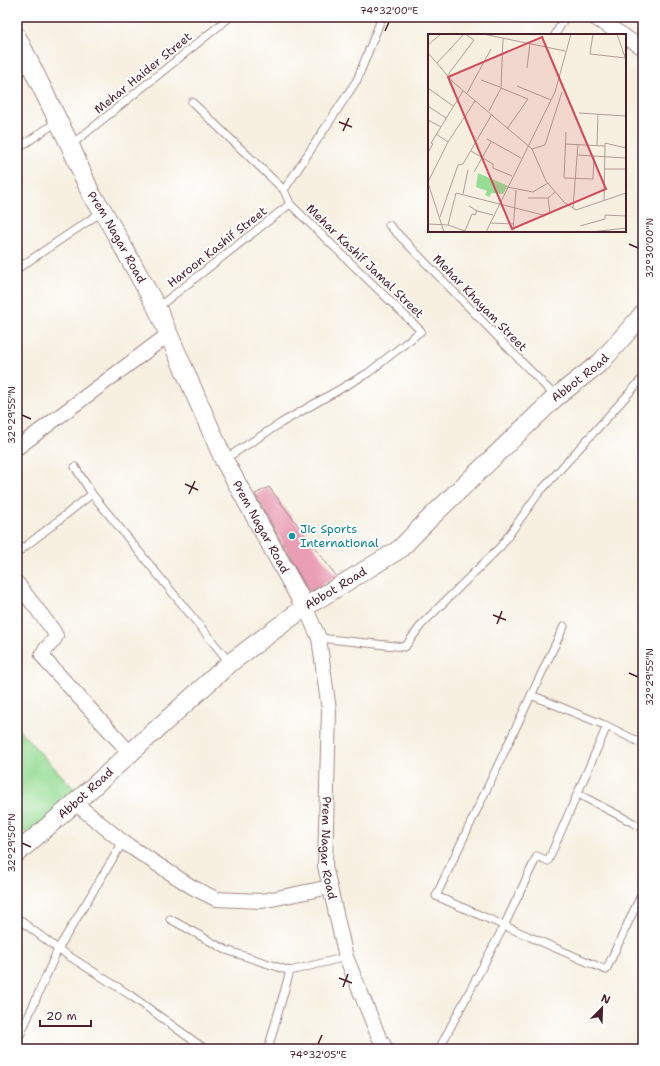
<svg xmlns="http://www.w3.org/2000/svg" width="660" height="1066" font-family="'Shantell Sans',sans-serif">
	<rect width="100%" height="100%" fill="#fff"/>
	<filter id="ink" filterUnits="userSpaceOnUse"><feTurbulence type="fractalNoise" baseFrequency=".025" numOctaves="2"/><feDisplacementMap in="SourceGraphic" scale="8" xChannelSelector="R" yChannelSelector="G"/><feConvolveMatrix kernelMatrix="1 2 1 2 8 2 1 2 1" color-interpolation-filters="sRGB"/></filter>
	<filter id="wash" filterUnits="userSpaceOnUse"><feTurbulence type="fractalNoise" baseFrequency=".012" numOctaves="4" result="noise"/><feDisplacementMap in="SourceGraphic" scale="16" xChannelSelector="R" yChannelSelector="G"/><feGaussianBlur stdDeviation="0.9" result="paint"/><feColorMatrix in="noise" values="0 0 0 0 0 0 0 0 0 0 0 0 0 0 0 0 0 1.4 0 .05"/><feComposite in="paint" operator="in"/></filter>
	<g filter="url(#wash)">
		<rect width="100%" height="100%" fill="#f7f0e1"/>
		<polygon fill="#98dd96" stroke="#717e60" points="17,728 82,797 35,837 17,827"/>
		<g id="blocks">
			<polygon fill="#e99eb5" points="269,487 337,577 309,592 255,494"/>
		</g>
	</g>
	<g filter="url(#ink)">
		<use href="#blocks" fill-opacity="0" stroke="#a08886" stroke-width="1"/>
		<g fill="none" stroke-linecap="round" stroke-linejoin="round">
			<g stroke="#a08886" stroke-width="9">
				<g id="service">
					<polyline points="555,35 565,17"/>
					<polyline points="192,102 284,190"/>
					<polyline points="71,145 230,17"/>
					<polyline points="17,149 58,121"/>
					<polyline points="389,225 556,397"/>
					<polyline points="17,269 103,211"/>
					<polyline points="157,308 290,204"/>
					<polyline points="225,459 281,423 368,373 421,331 290,204 284,190 357,80 382,17"/>
					<polyline points="75,467 92,494 230,663"/>
					<polyline points="17,553 92,494"/>
					<polyline points="564,626 436,896 606,970 643,891"/>
					<polyline points="319,638 405,647 422,624 501,546 538,494 641,380"/>
					<polyline points="531,695 607,726 643,744"/>
					<polyline points="578,794 643,828"/>
					<polyline points="17,918 58,949 130,995 205,1049"/>
					<polyline points="170,919 226,950 290,971 346,957"/>
					<polyline points="17,1042 58,949 123,842"/>
					<polyline points="268,1049 290,971"/>
					<polyline points="439,1049 504,926 537,856 548,861 607,726"/>
				</g>
			</g>
			<g stroke="#a08886" stroke-width="16">
				<g id="minor">
					<polyline points="593,17 623,35"/>
					<polyline points="625,37 643,48"/>
					<polyline points="17,448 169,334"/>
					<path d="M17 583 53 630 56 636C53 644 45 647 42 655L47 662 130 753"/>
					<path id="s1" d="M305 607 319 638 329 710 325 866 346 957 378 1035 386 1049"/>
					<polyline points="75,803 123,842 192,887 216,899 262,901 330,887"/>
				</g>
			</g>
			<g stroke="#a08886" stroke-width="20">
				<g id="tertiary">
					<path id="s2" d="M17 37 70 145 91 194 103 211 157 308 224 460 305 607"/>
					<path id="s3" d="M17 853 75 803 230 663 305 607 400 549 428 520 556 397 601 362 643 314"/>
				</g>
			</g>
			<use href="#service" stroke="#fff" stroke-width="7"/>
			<use href="#minor" stroke="#fff" stroke-width="14"/>
			<use href="#tertiary" stroke="#fff" stroke-width="18"/>
		</g>
	</g>
	<path fill="none" stroke="#4a1f2b" stroke-width="1.5" d="M385 31 389 22M339 122 352 127M343 131 349 118M629 244 638 248M22 415 31 419M185 484 198 490M189 494 195 481M493 615 506 620M497 624 502 611M629 673 638 677M22 843 31 847M339 978 352 983M343 987 348 974M318 1044 322 1035"/>
	<circle fill="#0f9aa8" stroke="#fff" stroke-width="1.5" cx="292" cy="536" r="4"/>
	<g text-anchor="middle" dominant-baseline="central" stroke-width="4" stroke-linejoin="round" paint-order="stroke">
		<g font-size="12" fill="#4a1f2b" stroke="#fff">
			<text transform="translate(143 73) rotate(-39)">Mehar Haider Street</text>
			<text stroke="none"><textPath href="#s2" startOffset="224">Prem Nagar Road</textPath></text>
			<text transform="translate(217 247) rotate(-38)">Haroon Kashif Street</text>
			<text transform="translate(365 261) rotate(44)">Mehar Kashif Jamal Street</text>
			<text transform="translate(480 303) rotate(46)">Mehar Khayam Street</text>
			<text stroke="none"><textPath href="#s3" startOffset="739">Abbot Road</textPath></text>
			<text stroke="none"><textPath href="#s2" startOffset="548">Prem Nagar Road</textPath></text>
			<text stroke="none"><textPath href="#s3" startOffset="415">Abbot Road</textPath></text>
			<text stroke="none"><textPath href="#s3" startOffset="91">Abbot Road</textPath></text>
			<text stroke="none"><textPath href="#s1" startOffset="245">Prem Nagar Road</textPath></text>
		</g>
		<g font-size="12" fill="#0d838f" stroke="#fff" text-anchor="start">
			<text x="300" y="529">Jic Sports<tspan x="300" dy="14">International</tspan></text>
		</g>
	</g>
	<g transform="translate(428 34)">
		<rect width="198" height="198" fill="#f7f0e1"/>
		<path d="M50 139 80 152 75 160 63 159 62 163 57 161 59 157 48 153Z" fill="#98dd96"/>
		<path fill="none" stroke="#b29c98" stroke-width="1" d="M55 0 137 17M165 0 162 20 198 24M189 0 198 26M0 11 13 0M0 19 25 48 104 115 118 147 136 168 148 176 198 159M9 29 36 0M99 34 102 9M19 42 46 6 37 0M53 46 72 53M89 52 123 66M0 54 25 72M73 54 100 65 79 95M73 54 75 5M39 59 63 15M0 72 18 84M61 77 73 54M151 79 198 82M0 86 13 93M138 98 136 144 165 145 166 122M8 100 20 108M59 105 93 124M137 110 177 112M169 111 170 80M104 115 117 111 134 58M43 117 65 130V134L84 142M0 118 5 110 3 109 35 57M150 121 198 124M177 135H198M46 138 63 108M0 148 20 108 47 67M0 149 16 198M79 153 105 158 120 149M35 160 40 136M100 164H120L127 158M176 167 177 109 198 114M41 172 49 177 65 181M145 174 150 110M12 183 30 131 35 130 64 80M62 189 85 190M0 190 20 191 37 197 44 180 47 181 49 177M20 191 28 159 115 181 122 179 120 164M152 192 177 185V181L198 182M85 197 88 156M58 198 127 58 143 0M163 198 198 194"/>
		<path fill="#d1495b" fill-opacity="0.15" stroke="#d1495b" stroke-width="2" d="M114 3 178 155 84 195 20 43Z"/>
		<rect width="198" height="198" fill="none" stroke="#4a1f2b" stroke-width="2"/>
	</g>
	<rect width="660" height="1066" fill="none" stroke="#fff" stroke-width="44"/>
	<g transform="translate(602 1008) rotate(23)" stroke="#ffffff" stroke-width="3" paint-order="stroke">
	<path d="M0-3L7 15L0 10L-7 15Z" fill="#4a1f2b"/>
	<text y="-6" font-size="11" font-weight="bold" text-anchor="middle" fill="#4a1f2b">N</text>
	</g>
	<path d="M40 1020v6h51v-6" fill="none" stroke="#4a1f2b" stroke-width="2"/>
	<text x="46" y="1020" font-size="12" fill="#4a1f2b" stroke="#ffffff" stroke-width="3" paint-order="stroke">20 m</text>
	<rect x="22" y="22" width="616" height="1022" fill="none" stroke="#4a1f2b" stroke-width="1.5"/>
	<g font-size="10" text-anchor="middle" fill="#4a1f2b">
		<text x="389" y="14">74°32'00"E</text>
		<text transform="translate(649 248) rotate(-90)" y="4">32°30'00"N</text>
		<text transform="translate(11 415) rotate(-90)" y="4">32°29'55"N</text>
		<text transform="translate(649 677) rotate(-90)" y="4">32°29'55"N</text>
		<text transform="translate(11 843) rotate(-90)" y="4">32°29'50"N</text>
		<text x="318" y="1058">74°32'05"E</text>
	</g>
</svg>
